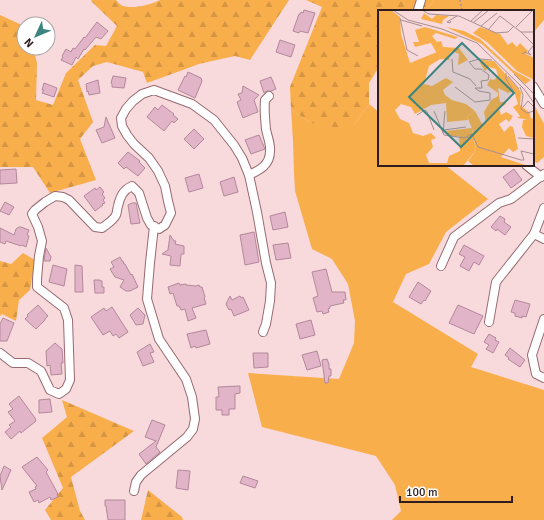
<svg xmlns="http://www.w3.org/2000/svg" width="544" height="520" font-family="Signika,sans-serif">
	<defs>
		<pattern id="forest-firs" width="22" height="20" patternUnits="userSpaceOnUse"><rect width="22" height="20" fill="#f9ae4c"/><path d="M5 1l3.5 6h-7zM16 11l3.5 6h-7z" fill="#d69542"/></pattern>
	</defs>
	<rect width="100%" height="100%" fill="#f8d9dc"/>
	<g fill="#f9ae4c">
		<polygon points="434,0 544,0 544,20 533,33 533,11 418,11 431,5"/>
		<polygon points="533,103 544,124 544,157 537,163 533,160"/>
		<polygon points="369,104 379,112 379,165 445,165 488,199 446,232 429,264 406,274 393,302 478,354 471,367 544,390 544,520 392,520 401,511 395,485 376,456 262,427 248,373 339,379 354,343 355,321 348,284 332,259 312,249 295,191 294,172 293,141 291,109 309,122 354,125"/>
	</g>
	<g fill="url(#forest-firs)">
		<path d="M92 0H116C118 2 119 4 121 5 130 10 151 5 160 0H289L250 60 235 56 221 59 199 64 147 83 143 72 107 62 93 66 78 80 93 122 80 139 96 180 50 193 33 167H0V15L24 26V48H33L37 63 36 100 53 105 66 73 95 45 106 46 117 26 91 1Z"/>
		<polygon points="306,0 434,0 431,5 418,11 379,11 379,67 369,83 369,104 354,125 331,130 309,122 291,109 290,87 322,7"/>
		<polygon points="23,253 35,260 30,290 19,300 16,321 2,314 0,316 0,261 11,264"/>
		<polygon points="62,400 134,431 71,477 80,511 85,520 51,520 45,510 63,488 42,438 67,417"/>
		<polygon points="148,490 182,517 183,520 141,520"/>
	</g>
	<g fill="#e2b4c8" stroke="#b3889b">
		<polygon points="304,10 315,13 308,33 300,31 299,33 293,31 294,28 299,14 300,14 301,12 303,13"/>
		<polygon points="97,22 108,31 101,39 96,37 85,50 84,49 78,59 76,57 72,65 61,60 63,57 62,56 66,49 71,52 73,48 75,49 84,37 85,38"/>
		<polygon points="280,40 295,45 291,57 276,52"/>
		<polygon points="188,72 201,78 202,81 195,98 178,90 185,76 186,77"/>
		<polygon points="113,76 126,78 124,88 112,87 112,84 111,83"/>
		<polygon points="271,77 276,89 271,91 267,91 264,93 260,81"/>
		<polygon points="98,80 100,93 89,95 88,91 87,92 86,84"/>
		<polygon points="44,83 57,88 54,97 42,93 44,90 42,90"/>
		<polygon points="243,86 259,95 254,100 258,112 252,114 243,118 237,102 241,100 238,94 242,93"/>
		<polygon points="162,105 174,114 173,115 178,119 174,123 172,121 164,131 147,117 155,107 158,110"/>
		<polygon points="106,117 115,138 102,143 96,130 104,127"/>
		<polygon points="194,129 204,139 194,149 184,139"/>
		<polygon points="259,135 265,149 251,154 245,140"/>
		<polygon points="128,152 140,161 139,162 145,168 138,176 126,167 124,169 118,163"/>
		<polygon points="16,169 17,183 0,184 0,170"/>
		<polygon points="514,169 522,180 511,188 503,177"/>
		<polygon points="199,174 203,188 189,192 185,178"/>
		<polygon points="234,177 238,192 224,196 220,182"/>
		<polygon points="100,187 104,192 102,194 105,198 103,200 105,203 102,204 103,205 95,211 84,196 95,188 96,190"/>
		<polygon points="5,202 14,207 9,215 0,211"/>
		<polygon points="132,203 136,203 140,223 131,224 128,205"/>
		<polygon points="285,212 288,227 273,230 270,216"/>
		<polygon points="500,216 505,219 504,222 511,227 505,235 497,229 496,231 491,227"/>
		<polygon points="19,227 21,227 29,230 27,235 29,236 26,247 22,245 21,246 6,241 5,244 0,242 0,228 14,235 16,229"/>
		<polygon points="254,232 259,262 245,265 240,235"/>
		<polygon points="170,235 174,241 176,241 175,244 184,246 184,254 181,254 180,266 170,265 171,256 162,254 168,250"/>
		<polygon points="288,243 291,258 276,260 273,245"/>
		<polygon points="464,245 484,256 479,265 474,262 469,271 460,266 465,257 459,254"/>
		<polygon points="46,248 51,257 50,261 44,261"/>
		<polygon points="120,257 122,261 123,261 124,264 125,264 131,275 132,274 138,287 130,291 126,291 120,287 124,280 115,277 110,269 114,267 111,262"/>
		<polygon points="53,265 67,269 64,286 49,282"/>
		<polygon points="75,265 82,266 83,292 75,292"/>
		<polygon points="326,269 332,292 345,292 346,300 343,300 344,303 330,306 330,308 328,309 329,312 323,314 322,311 317,312 313,298 318,296 312,272"/>
		<polygon points="94,280 100,280 100,281 102,281 102,287 104,287 104,293 95,293"/>
		<polygon points="418,282 431,291 425,301 424,300 421,304 409,297"/>
		<polygon points="179,283 180,285 186,284 186,285 196,286 199,285 200,287 202,287 205,297 204,298 206,304 192,308 196,318 188,321 185,309 181,310 179,306 177,306 173,293 170,294 168,287"/>
		<polygon points="230,296 232,300 240,296 241,298 243,297 249,310 234,316 231,309 229,310 226,304"/>
		<polygon points="515,300 530,304 526,317 522,316 522,318 515,316 515,313 511,312"/>
		<polygon points="38,305 48,316 45,319 45,320 36,329 25,319 28,316 27,315"/>
		<polygon points="458,305 483,316 474,334 449,323"/>
		<polygon points="112,307 128,332 119,338 116,334 113,336 110,331 103,335 91,317 104,308 106,311"/>
		<polygon points="138,308 145,315 143,324 136,325 130,315"/>
		<polygon points="3,318 14,323 7,341 0,341 0,324"/>
		<polygon points="311,320 315,335 300,339 296,324"/>
		<polygon points="206,330 210,344 196,348 195,346 191,348 187,334"/>
		<polygon points="489,334 496,338 495,340 499,342 493,353 486,349 489,345 484,342"/>
		<polygon points="55,343 62,349 63,363 61,363 62,374 51,375 50,365 47,366 46,351"/>
		<polygon points="150,344 154,352 150,353 154,362 143,366 137,352"/>
		<polygon points="510,348 525,360 520,367 508,359 509,358 505,355"/>
		<polygon points="317,351 321,366 307,370 302,355"/>
		<polygon points="253,353 268,353 268,367 254,368"/>
		<polygon points="327,359 329,364 329,369 331,369 331,376 329,376 328,383 325,383 322,360"/>
		<polygon points="240,386 240,393 235,394 235,409 229,409 229,415 222,415 222,410 216,410 216,397 219,397 218,387"/>
		<polygon points="19,396 35,418 36,421 21,433 20,431 11,439 5,432 11,427 9,425 15,421 8,412 13,409 9,404"/>
		<polygon points="50,399 52,412 39,413 39,400"/>
		<polygon points="152,420 165,425 156,447 160,452 146,464 139,454 156,441 145,437"/>
		<polygon points="37,457 48,470 46,472 58,494 57,494 58,497 51,500 50,497 39,503 38,500 34,502 29,492 36,489 35,487 37,486 22,467"/>
		<polygon points="4,466 11,470 2,490 0,476"/>
		<polygon points="178,470 190,471 188,490 176,488"/>
		<polygon points="243,476 258,481 255,488 240,483"/>
		<polygon points="105,500 125,500 125,520 108,520 106,506 105,506"/>
	</g>
	<g fill="none" stroke-linecap="round" stroke-linejoin="round">
		<g stroke="#976a70" stroke-width="10">
			<g id="street">
				<polyline points="419,11 418,10 421,0"/>
				<polyline points="533,86 544,104"/>
				<polyline points="526,165 541,177"/>
				<path d="M249 175C260 170 270 165 270 151 271 144 267 136 266 129 265 119 264 110 265 100L269 96"/>
				<polyline points="534,234 544,239"/>
				<polyline points="441,266 454,237 499,203 511,199 544,174"/>
				<polyline points="544,319 532,355 536,374 544,378"/>
				<polyline points="489,322 496,282 534,234 544,208"/>
				<path d="M0 353 13 363H28L41 371 50 390 59 394 66 389 70 380 68 320 64 308 37 287V279L39 256 42 241 38 227 32 214 35 210 45 202 55 196 63 197 69 200 95 227 102 228C107 224 113 221 116 215 117 213 117 209 118 206 120 197 123 190 132 186L139 193 147 218 151 225 159 229 165 225 171 213 168 201 165 186 158 171 149 158 134 144 127 135 122 126 121 118 126 109 133 101 142 94 154 90 192 104 214 120 234 145 242 158 249 175 257 212 266 263 271 283 270 301 266 324 263 332"/>
				<polyline points="134,491 136,482 141,475 187,437 193,429 195,419 192,397 186,379 159,339 147,299 150,263 154,226"/>
			</g>
		</g>
		<polyline stroke="#aa9093" stroke-width="1.5" stroke-dasharray="2 2" stroke-linecap="butt" points="460,0 462,11"/>
		<use href="#street" stroke="#fff" stroke-width="8"/>
	</g>
	<g transform="translate(378 10)">
		<rect width="156" height="156" fill="#f8d9dc"/>
		<path d="M0 0H13L22 7 23 24 32 53 59 42 62 49 51 56 46 74 54 76 68 68 75 72 65 80 67 85 74 90 88 94 97 101 89 106 90 110 69 112 68 93 53 95 37 104 33 97 23 94 17 100 22 109 31 113 35 123 45 126 53 123 58 128 53 130 55 137 48 145 51 153H69L71 146 82 141 81 126H71L68 121 94 118 98 140 85 156H0ZM46 3 54 9 58 5 71 6 65 10 64 14 43 9ZM68 17 86 21 102 29 135 60 153 70 147 74 104 34ZM102 17 122 24 130 35 134 32 139 37 142 33 150 41 148 44 156 48V70L139 61 109 32 95 23ZM156 108V128L148 126 144 117 145 110Z" fill="#f9ae4c"/>
		<path d="M47 17 80 27 77 29 58 23 54 26 59 32 63 31 65 37 81 38 90 50 80 55 81 44 74 41 70 46 72 50 62 49 53 33 37 37 35 32H41L37 20ZM104 50 116 51 143 82 142 95 152 103 153 110 139 108 142 106 135 97 140 94 136 81 130 83 120 78 122 92H127L128 94 121 98 123 105 128 102 135 106 131 112 128 109 121 114 126 122 132 116 135 117 140 139 135 142 131 138 123 147 150 156H96L90 151 98 140 95 121 89 106 97 101 104 114 108 113 106 102 113 90 120 86V83L109 75 112 69 116 70 120 66 118 59 111 57 107 61 102 53Z" fill="#f9ae4c"/>
		<path fill="none" stroke="#a88e90" stroke-width="1" d="M15 0 30 10 64 19 99 33 146 79 156 93M44 0 51 4 81 6 118 23 130 22 136 16M22 8 29 40 40 46M23 10 44 16M73 11 72 13 69 12 79 6M93 11 105 0M96 12 111 0M103 16 119 3M138 17 155 0M110 20 122 6 143 22H156M143 22 156 35M144 44 147 42 153 45 150 42 156 35M74 49 75 62 92 69 98 76M128 63V69L136 82M136 64 156 84M130 66 141 79M77 77 97 92 112 90V83L101 81 97 78H104L103 71 110 70 111 65 103 59H97L91 52 101 49 114 50M142 77 145 85 143 99 149 103 156 101M145 97 150 91 156 97M56 101 66 125 87 128 94 124 100 137 143 150H146L143 141 156 144M39 105 47 100 49 102 56 120M66 120 88 117M65 123 67 101M140 128 156 129"/>
		<path fill="#3c8480" fill-opacity="0.15" stroke="#3c8480" stroke-width="2" d="M84 33 136 83 83 137 31 87Z"/>
		<rect width="156" height="156" fill="none" stroke="#2f1d1f" stroke-width="2"/>
	</g>
	<g transform="translate(36 36) rotate(226)"><circle r="19" fill="#ffffff" stroke="#aca5a5"/>
	<path d="M0-3L7 15L0 10L-7 15Z" fill="#3c8480"/>
	<text y="-6" font-size="11" font-weight="bold" text-anchor="middle" fill="#2f1d1f">N</text>
	</g>
	<path d="M400 496v6h112v-6" fill="none" stroke="#2f1d1f" stroke-width="2"/>
	<text x="406" y="496" font-size="12" fill="#2f1d1f" stroke="#ffffff" stroke-width="3" paint-order="stroke">100 m</text>
</svg>
